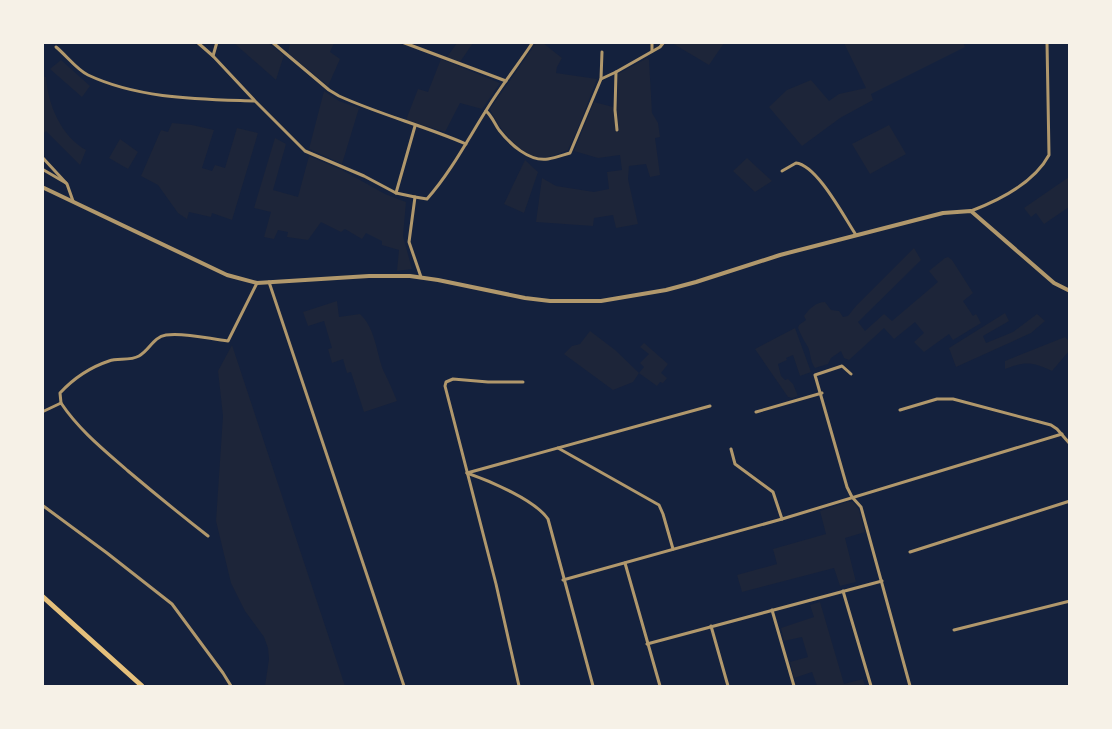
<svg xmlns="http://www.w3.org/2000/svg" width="1112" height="729" font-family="Lora,serif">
	<rect width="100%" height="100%" fill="#14213d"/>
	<g fill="#1d2539">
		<polygon points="963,42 965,47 871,94 873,100 840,118 802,146 769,107 787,90 811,80 829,101 839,94 866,88 844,43"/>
		<polygon points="234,43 268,43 284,55 276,80"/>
		<polygon points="290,43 334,43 330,52 340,59 328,86 288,53"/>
		<polygon points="457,43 473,43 460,62 447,57"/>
		<path d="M536 43H543L562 58 557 67 556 73 597 79 578 128 568 150C558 154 548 159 537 157 517 153 498 127 490 109Z"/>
		<polygon points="672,43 724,43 709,65"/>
		<polygon points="647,58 649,60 652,113 658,123 660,137 655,138 660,175 650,177 646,164 629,166 628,179 638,224 616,228 613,215 594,218 593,226 536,222 542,178 556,186 594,192 609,189 607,172 622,170 620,155 598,158 574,151 594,102 613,107 616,131 619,132 617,111 618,74"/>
		<polygon points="441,59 500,83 482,109 460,103 445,132 406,120 418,89 428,92"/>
		<polygon points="61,60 90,86 82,97 50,69"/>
		<path d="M43 76 46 77C48 105 61 136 86 150L80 165 46 131 43 134Z"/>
		<polygon points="324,91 339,101 359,108 342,164 309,149"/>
		<polygon points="172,123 192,125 214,130 202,168 212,171 215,165 225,168 237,128 258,133 232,220 212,213 211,217 189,212 187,219 178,213 158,185 141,176 161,130 168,132"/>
		<polygon points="889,125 906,154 870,174 852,144"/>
		<polygon points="275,138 286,144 273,190 298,197 309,156 342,170 385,194 406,202 403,236 412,269 397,271 399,250 382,245 382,241 366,233 362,239 345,229 341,232 321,222 308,240 287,237 288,232 278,230 274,239 264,237 271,212 254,208"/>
		<polygon points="120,139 138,152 128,169 109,158"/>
		<polygon points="747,158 772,181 755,192 733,171"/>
		<polygon points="525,160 538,172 524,213 504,204"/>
		<polygon points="1069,177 1069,207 1044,224 1036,213 1031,217 1024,208"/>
		<path d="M914 248 921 260 858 322 865 331 884 314 892 321 938 282 929 271 945 258 948 257 952 260 973 293 963 301 973 316 976 314 981 323 953 340 949 334 924 352 914 342 924 333 915 322 894 339 884 328 849 360 844 358 841 351 831 358 828 364 815 368C810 361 811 354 808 347 804 341 801 335 798 328L799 325 806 320 804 316C809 309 816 302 825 302L831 310 839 311 843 317 848 316 856 306Z"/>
		<path d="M337 301 339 317 360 314C376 329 376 353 384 372 389 382 393 391 397 401L364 412 351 372 347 373 343 359 332 363 328 349 332 348 324 321 308 326 303 312Z"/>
		<polygon points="1005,313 1009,321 983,336 986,343 1013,332 1037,314 1045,321 1031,333 956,367 949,348"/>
		<polygon points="795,328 811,372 800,376 793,355 786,358 787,360 778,364 781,376 785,380 788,379 793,384 798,396 792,398 788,397 755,349"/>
		<polygon points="590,331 615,350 639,373 644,367 640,363 649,354 640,347 644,343 668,364 661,373 667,378 663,383 660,382 657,386 639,373 633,382 613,390 564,354 572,346 580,344"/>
		<path d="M1065 337 1069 341V351L1052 371C1033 362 1025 361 1005 369V361Z"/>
		<polygon points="232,345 345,686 265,686 269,659 268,648 264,637 245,611 231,583 216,521 223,416 218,371"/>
		<polygon points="847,502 853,502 859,510 865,532 845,538 856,582 840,586 834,568 742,592 737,575 777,564 773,549 826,534 820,511"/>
		<polygon points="820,602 844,684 863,679 865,686 817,686 812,672 794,678 790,662 808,657 802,637 784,641 781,628 814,617 810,605"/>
	</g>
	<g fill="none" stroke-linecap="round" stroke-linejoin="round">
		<g stroke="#b1986c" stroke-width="3">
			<polyline points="197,42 213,56"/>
			<polyline points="217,42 213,56 255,101 305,151 364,176 396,193 415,197 409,242 421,277"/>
			<path d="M272 42 329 90 339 96C381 115 425 126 466 144"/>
			<polyline points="402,42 506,81"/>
			<path d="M56 47C66 55 77 70 88 75 139 99 199 99 254 101"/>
			<polyline points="652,51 652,42"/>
			<polyline points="616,72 615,110 617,130"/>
			<polyline points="601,79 616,72 660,47 664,42"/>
			<path d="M486 111C492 116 494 123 499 130 510 144 529 162 548 159 555 158 563 155 570 153L601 79 602 52"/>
			<polyline points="42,157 67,184 73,201"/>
			<polyline points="42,169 66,183"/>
			<path d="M782 171 796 163C817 165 844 217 856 235"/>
			<polyline points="396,193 415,126"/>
			<path d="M415 197 427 199C451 172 468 139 487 109 501 86 518 65 533 42"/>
			<path d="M971 211C1000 200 1034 183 1049 155L1047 42"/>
			<polyline points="269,282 404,686"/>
			<polyline points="851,374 842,366 815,375 847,487 852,497 861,507 910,686"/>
			<path d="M61 403 60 393C73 379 91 367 109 361 118 358 130 361 139 356 150 350 153 337 166 335 184 332 210 339 228 341L257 283"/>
			<polyline points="900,410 937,399 953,399 1051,425 1057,429 1070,444"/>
			<path d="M42 412 61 403C79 430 104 450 128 471 154 493 181 515 208 536"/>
			<polyline points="756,412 822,393"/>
			<polyline points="558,448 659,505 663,514 673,549"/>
			<polyline points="731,449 735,464 773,492 782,519"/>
			<path d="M467 473C490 481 535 500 548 519L593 686"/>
			<polyline points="467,473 710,406"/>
			<polyline points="42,505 107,553 172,604 223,673 231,686"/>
			<polyline points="910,552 1070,501"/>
			<polyline points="625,563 660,686"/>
			<polyline points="563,580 782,519 1062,434"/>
			<polyline points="843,591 871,686"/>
			<polyline points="772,610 794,686"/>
			<polyline points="711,626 728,686"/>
			<polyline points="954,630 1070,601"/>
			<polyline points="647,644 882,581"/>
			<polyline points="519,686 496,584 445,386 446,382 453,379 488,382 523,382"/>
		</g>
		<polyline stroke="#b1986c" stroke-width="4" points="42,187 227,275 257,283 369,276 410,276 438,280 525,298 550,301 601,301 666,290 696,282 780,255 943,213 971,211 1054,283 1070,291"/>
		<polyline stroke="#e5c07b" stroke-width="5" points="42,596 142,686"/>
	</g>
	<rect width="1112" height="729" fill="none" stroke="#f6f1e7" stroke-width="88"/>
</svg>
